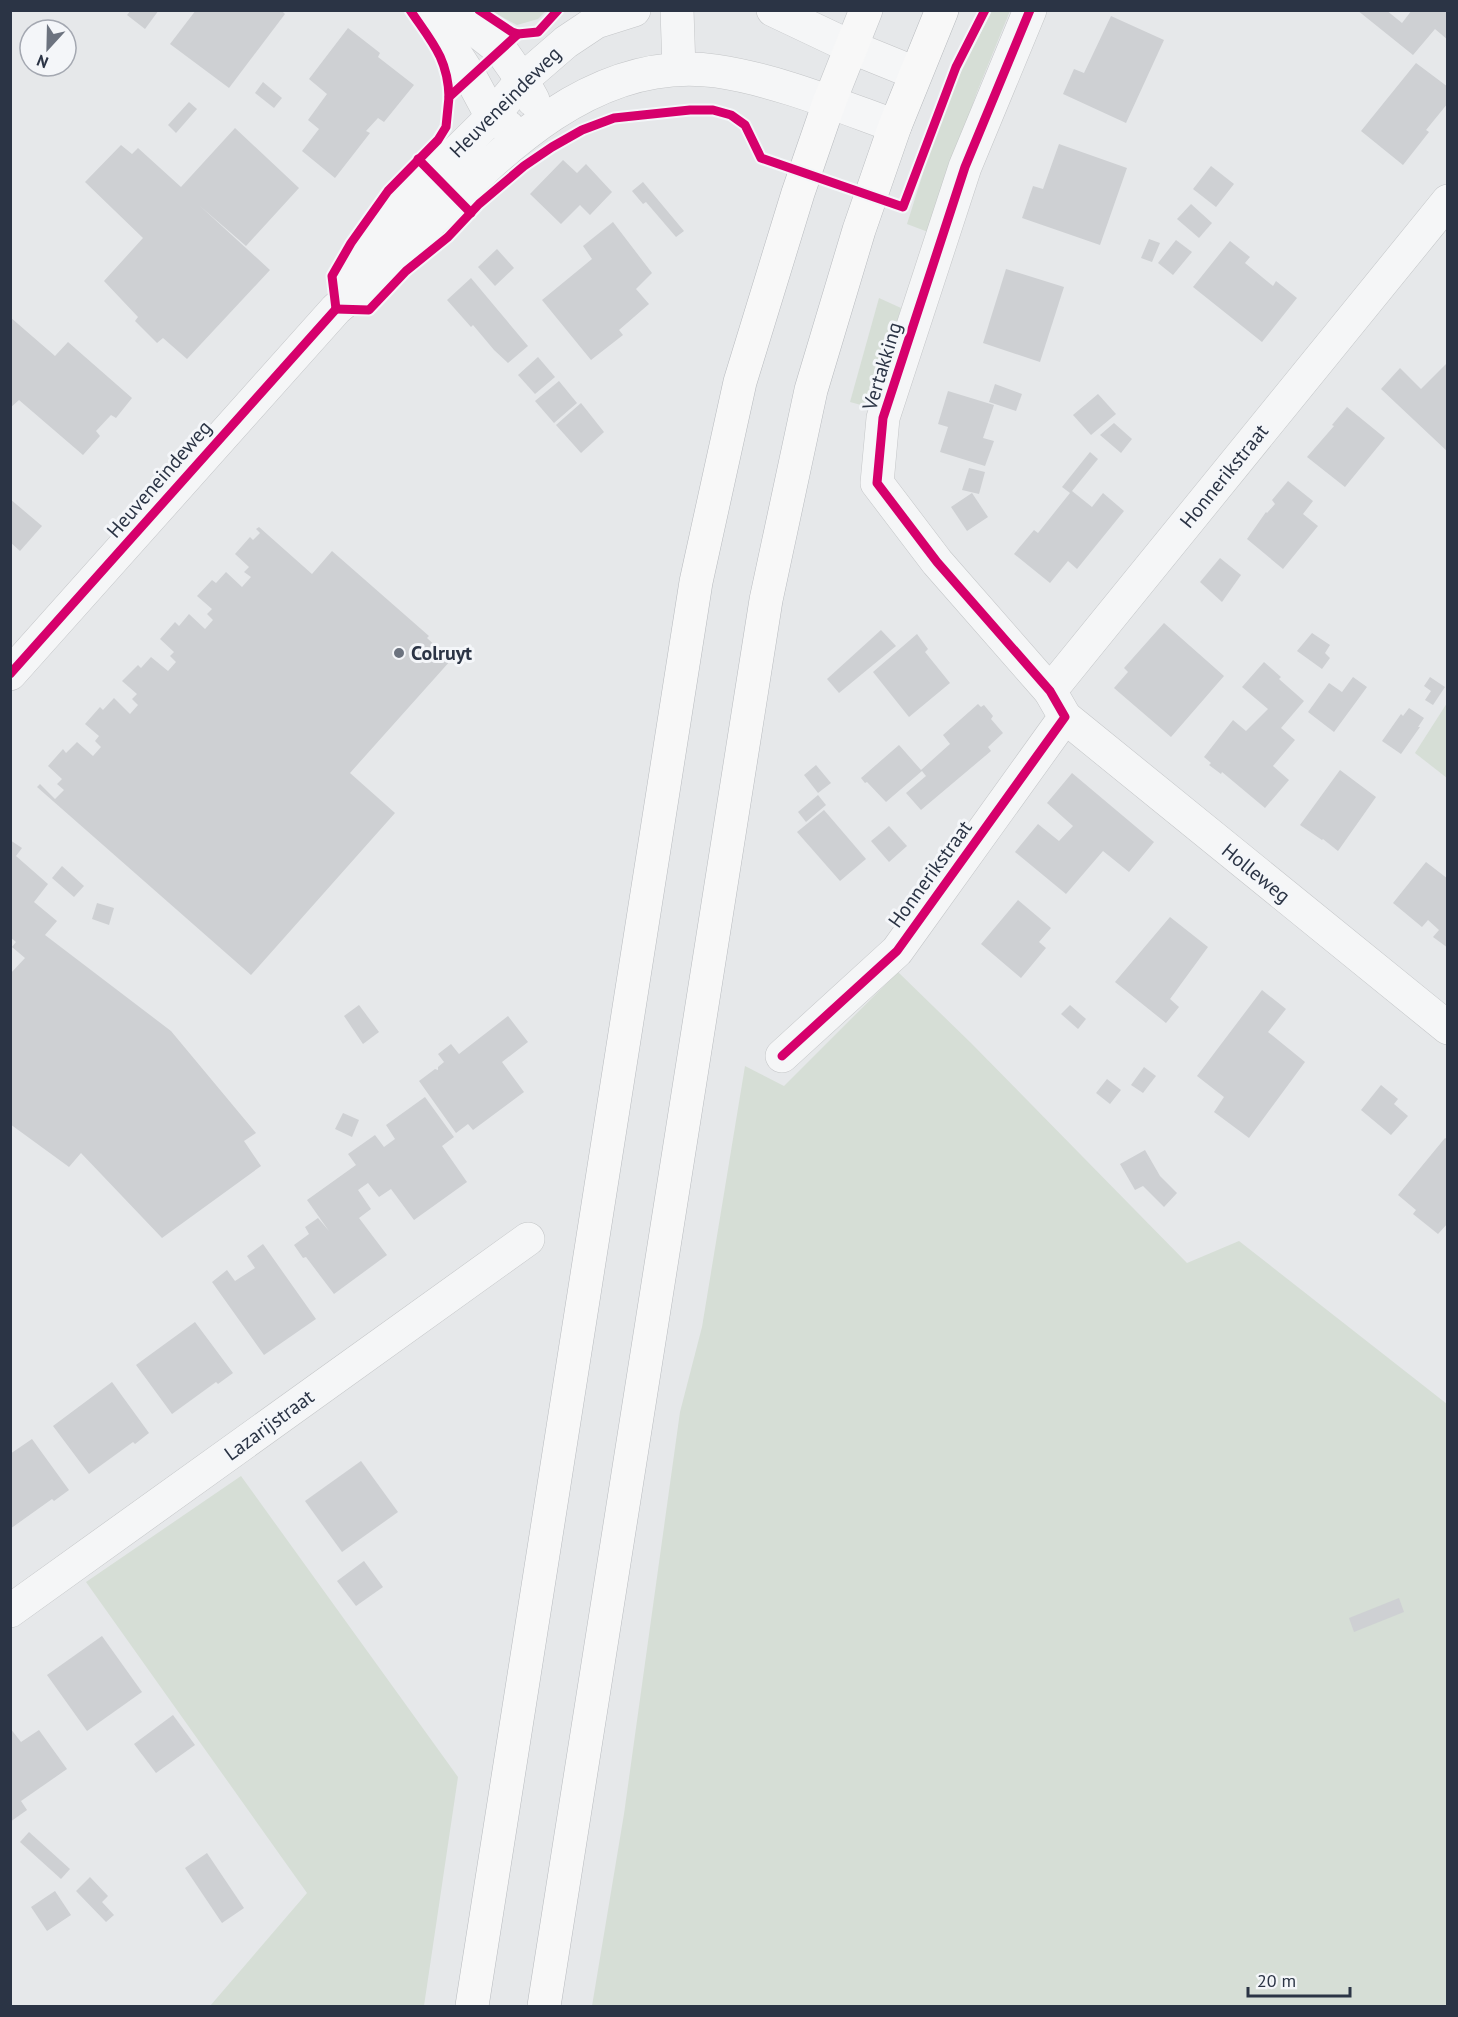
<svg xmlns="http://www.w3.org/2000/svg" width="1458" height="2017" font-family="'PT Sans',sans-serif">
	<rect width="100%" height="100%" fill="#e6e8ea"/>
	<g fill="#d6ded6">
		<polygon points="491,11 546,11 538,19 517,25"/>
		<polygon points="992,11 1010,11 977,92 928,232 907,224 935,135 955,84"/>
		<polygon points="879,298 901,308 872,408 850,402"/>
		<polygon points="1447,703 1447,778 1415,753"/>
		<polygon points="898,972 971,1043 1187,1263 1239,1241 1447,1404 1447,2006 592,2006 624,1814 680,1412 702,1327 745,1066 784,1086"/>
		<polygon points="241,1476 458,1777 424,2006 210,2006 307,1893 86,1582"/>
	</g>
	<g fill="#ced0d3">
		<polygon points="131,10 159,10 145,29 127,15"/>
		<polygon points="196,10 281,10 285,14 229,88 170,44"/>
		<polygon points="1357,10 1386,10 1402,23 1412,10 1448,10 1448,40 1435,29 1413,55"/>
		<polygon points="1111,16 1164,40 1126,123 1063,94 1074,69 1084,73"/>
		<polygon points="348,28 380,53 378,57 414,85 384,122 378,118 366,131 370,133 335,178 302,151 319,129 308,120 327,94 309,79"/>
		<polygon points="1416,63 1448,87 1448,103 1426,130 1429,132 1403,165 1361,131"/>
		<polygon points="263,82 282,98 274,108 255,93"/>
		<polygon points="189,102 197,109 176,133 168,125"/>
		<polygon points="235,128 299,188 246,246 200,206 270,270 187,359 163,338 157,343 135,321 138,317 104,281 143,238 85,182 121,145 132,154 138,148 181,187"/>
		<polygon points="1059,144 1127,168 1100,245 1022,218 1033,186 1043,189"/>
		<polygon points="563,160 577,173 586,164 612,192 590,215 580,205 561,224 530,194"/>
		<polygon points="1211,166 1234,184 1216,207 1193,189"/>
		<polygon points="643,182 684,231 676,237 646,202 643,204 632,191"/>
		<polygon points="1191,204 1212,223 1199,238 1177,219"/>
		<polygon points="613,222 652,273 636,289 649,304 619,330 623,335 591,360 542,300 592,259 583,246"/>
		<polygon points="1149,239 1160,243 1152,262 1141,258"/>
		<polygon points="1176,240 1192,252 1173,275 1158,263"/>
		<polygon points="1230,241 1250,257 1245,263 1273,286 1276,281 1297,298 1262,342 1193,287"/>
		<polygon points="497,249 514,268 495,286 478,267"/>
		<polygon points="1006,269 1064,287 1040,362 983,343"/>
		<polygon points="471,278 528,346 508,363 494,350 473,325 471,327 447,300"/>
		<polygon points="10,317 55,356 68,342 132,398 116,418 111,415 96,431 100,436 83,455 19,400 10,408"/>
		<polygon points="538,357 555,377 535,394 518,375"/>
		<polygon points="1448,362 1448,452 1381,389 1400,368 1421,389"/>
		<polygon points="559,381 577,403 554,423 535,401"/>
		<polygon points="995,384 1022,394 1016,411 989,402"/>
		<polygon points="948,391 994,405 983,438 994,441 985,466 940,452 948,427 938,424"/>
		<polygon points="1098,394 1116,414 1091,435 1073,415"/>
		<polygon points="581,403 604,432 581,453 556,425"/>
		<polygon points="1347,407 1385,438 1345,487 1307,457 1334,426 1332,425"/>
		<polygon points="1114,423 1132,439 1121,453 1100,435"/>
		<polygon points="1090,452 1098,459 1072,491 1092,507 1103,493 1124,511 1077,569 1068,561 1050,583 1014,554 1034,530 1038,533 1070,493 1062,487"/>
		<polygon points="969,468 985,472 979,494 962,490"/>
		<polygon points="1288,481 1313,501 1303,514 1318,526 1283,569 1247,539 1266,512 1267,513 1275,504 1272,500"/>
		<polygon points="972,493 988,517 967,531 951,507"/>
		<polygon points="10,499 42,526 20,551 10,542"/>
		<polygon points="259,527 312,574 332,551 429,636 427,638 451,660 350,773 395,813 251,975 37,787 40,784 55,799 64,790 57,784 62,779 48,766 63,749 66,753 77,742 93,756 101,747 95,741 99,736 85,724 100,707 103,710 114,698 130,714 138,705 132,699 137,694 122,681 138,665 141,668 151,657 168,671 176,662 170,656 174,652 160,639 175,622 179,626 189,614 205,629 213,620 207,614 212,609 197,596 212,580 216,583 226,572 242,587 251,577 244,572 249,567 235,554 250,537 253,540 260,533 256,529"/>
		<polygon points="1220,558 1241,575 1222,602 1200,582"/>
		<polygon points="1164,623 1224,676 1171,737 1114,688 1128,672 1124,668"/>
		<polygon points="881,630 896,646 839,693 827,679"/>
		<polygon points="1312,633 1330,645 1325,653 1330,658 1322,669 1297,651"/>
		<polygon points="917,634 928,649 925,652 950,683 909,717 873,672"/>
		<polygon points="1264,662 1281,677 1279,679 1304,701 1281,728 1295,740 1273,766 1289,780 1265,808 1222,772 1221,774 1209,765 1211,763 1204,757 1233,720 1246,731 1268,709 1242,687"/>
		<polygon points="1353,677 1367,687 1334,732 1308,712 1329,683 1342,692"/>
		<polygon points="1430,677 1445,687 1433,705 1425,700 1431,691 1424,686"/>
		<polygon points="978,704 981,707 984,705 993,716 991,719 1003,733 988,747 991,751 921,810 906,793 926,776 922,771 886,802 867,782 865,783 861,778 899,745 921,770 950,744 943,735"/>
		<polygon points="1409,708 1424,718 1418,727 1420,727 1401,754 1382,741 1401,714 1403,716"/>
		<polygon points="816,765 831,783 818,793 804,775"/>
		<polygon points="1340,770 1376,797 1338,851 1323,839 1322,840 1300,825"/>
		<polygon points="1072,773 1154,842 1129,872 1103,851 1066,894 1015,852 1038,824 1059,841 1073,826 1047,803"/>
		<polygon points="818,795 826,805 806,822 798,812"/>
		<polygon points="824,810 866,859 840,881 797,832"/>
		<polygon points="889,826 907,846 889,862 871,841"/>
		<polygon points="10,840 22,848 16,856 48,884 34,902 57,921 45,935 171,1031 256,1133 244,1141 261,1166 162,1238 81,1153 69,1167 10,1124 10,974 25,958 12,947 16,942 10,937"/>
		<polygon points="1426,862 1448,879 1448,948 1433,937 1439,930 1428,920 1422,927 1393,903"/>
		<polygon points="62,866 84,886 74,897 52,878"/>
		<polygon points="1018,900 1051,928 1039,942 1046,948 1021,978 981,944"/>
		<polygon points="97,903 114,908 109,925 92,919"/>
		<polygon points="1170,917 1208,947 1170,999 1179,1007 1166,1023 1115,982"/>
		<polygon points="1262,990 1286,1009 1268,1032 1305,1062 1249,1138 1214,1112 1224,1097 1197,1076"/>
		<polygon points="359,1005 379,1032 363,1044 344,1016"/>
		<polygon points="1070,1005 1086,1019 1078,1029 1061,1014"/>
		<polygon points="508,1016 528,1042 502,1062 524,1092 473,1130 468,1124 456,1133 419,1081 435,1069 438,1070 438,1067 444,1062 438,1054 451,1044 459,1054"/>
		<polygon points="1144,1067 1156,1076 1143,1093 1131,1085"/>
		<polygon points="1107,1079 1121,1090 1110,1104 1096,1093"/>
		<polygon points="1381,1085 1398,1099 1394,1104 1408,1116 1391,1135 1361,1110"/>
		<polygon points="425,1097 454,1137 442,1146 467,1182 414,1220 391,1189 379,1197 368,1183 358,1190 371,1209 359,1218 387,1255 334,1294 306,1257 303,1258 294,1245 309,1234 305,1227 318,1218 329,1231 307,1200 356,1165 348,1154 375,1135 384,1147 395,1139 386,1125"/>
		<polygon points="343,1113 359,1120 352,1137 335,1129"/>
		<polygon points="1445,1138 1448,1140 1448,1223 1438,1234 1413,1214 1416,1210 1398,1195"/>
		<polygon points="1145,1150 1160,1176 1177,1193 1164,1207 1143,1186 1135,1190 1120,1164"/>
		<polygon points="263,1244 316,1319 264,1355 212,1282 227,1270 235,1281 255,1268 247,1256"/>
		<polygon points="195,1322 233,1373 218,1384 216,1382 172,1414 136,1365"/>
		<polygon points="112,1382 149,1433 135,1444 133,1442 89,1474 53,1426"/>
		<polygon points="32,1439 69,1490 54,1501 52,1499 10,1529 10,1454"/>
		<polygon points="361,1461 398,1512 342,1552 305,1501"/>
		<polygon points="364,1561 383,1587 356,1606 337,1581"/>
		<polygon points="1399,1598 1404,1612 1354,1632 1349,1618"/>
		<polygon points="102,1636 142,1692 87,1731 47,1675"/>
		<polygon points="173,1715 195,1745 156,1773 134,1744"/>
		<polygon points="10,1728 21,1742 39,1730 67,1769 21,1801 27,1810 10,1822"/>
		<polygon points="29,1832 70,1869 61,1879 20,1842"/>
		<polygon points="207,1853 244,1908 222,1923 185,1868"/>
		<polygon points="90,1877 108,1896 102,1902 114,1915 106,1922 76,1891"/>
		<polygon points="55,1891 71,1915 47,1931 31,1907"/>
	</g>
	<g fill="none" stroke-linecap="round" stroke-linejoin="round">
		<g stroke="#c4c6c8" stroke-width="34">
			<g id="minor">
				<polyline points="677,10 679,69"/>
				<polyline points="1050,691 1448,201"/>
				<polyline points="1065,717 1448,1028"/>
				<polyline points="782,1056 897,951 1065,717 1050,691 937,562 877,483 883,418 965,167 1030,10"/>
				<polyline points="10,1611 528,1239"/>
			</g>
		</g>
		<g stroke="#c4c6c8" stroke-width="34">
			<g id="tertiary">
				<polyline points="424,10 433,19 471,78 492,117 508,127"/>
				<polyline points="450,10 501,50 522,80 533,100"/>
				<polyline points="773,10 851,47 915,73"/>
				<polyline points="346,292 368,252 405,203 492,117 522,80 566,42 596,22 634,10"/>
				<path d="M10 674 336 309C353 294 372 281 388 265 476 178 578 52 716 71 777 80 837 105 895 126"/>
			</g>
		</g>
		<g stroke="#c2c5c8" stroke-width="34">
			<polyline id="primary" points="829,103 866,10"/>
		</g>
		<g stroke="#b8bbbf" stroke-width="34">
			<g id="trunk">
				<polyline points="472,2006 696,582 740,382 798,193 829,103"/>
				<polyline points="544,2006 766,600 811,390 859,230 895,126 942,10"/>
			</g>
		</g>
		<use href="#minor" stroke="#f5f6f7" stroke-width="33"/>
		<use href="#tertiary" stroke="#f5f6f7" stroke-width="33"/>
		<use href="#primary" stroke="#f8f8f8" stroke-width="33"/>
		<use href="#trunk" stroke="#f8f8f8" stroke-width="33"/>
		<g stroke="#f4f6f9" stroke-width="13">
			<g id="cycleway">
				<path d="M410 10C431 41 448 58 449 97"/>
				<polyline points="479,10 512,32 518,34 538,32 558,10"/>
				<polyline points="418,159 471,213"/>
				<polyline points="336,309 369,310 406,271 448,237 479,204 524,166 552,147 582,130 614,118 690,110 713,110 731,115 745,125 761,158 903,207 956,67 985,10"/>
				<polyline points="336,309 332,276 351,243 388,191 438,140 446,127 449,97 518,34"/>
				<polyline points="10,674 336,309"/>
				<polyline points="782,1056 897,951 1065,717 1050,691 937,562 877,483 883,418 965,167 1030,10"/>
			</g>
		</g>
		<use href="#cycleway" stroke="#d6006c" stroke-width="9"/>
	</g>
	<circle fill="#6c737f" stroke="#f4f6f9" stroke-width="2" cx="399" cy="653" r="6"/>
	<g text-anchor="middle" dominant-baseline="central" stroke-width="6" stroke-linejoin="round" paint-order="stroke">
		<g font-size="20" fill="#2b3445" stroke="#f4f6f9">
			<text transform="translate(505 102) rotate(-45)">Heuveneindeweg</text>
			<text transform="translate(882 366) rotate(-73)">Vertakking</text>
			<text transform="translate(1224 476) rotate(-51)">Honnerikstraat</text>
			<text transform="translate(159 479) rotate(-49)">Heuveneindeweg</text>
			<text transform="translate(1256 873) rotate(39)">Holleweg</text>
			<text transform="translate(930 874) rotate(-54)">Honnerikstraat</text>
			<text transform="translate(269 1425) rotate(-36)">Lazarijstraat</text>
		</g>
		<g font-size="20" font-weight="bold" fill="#2b3445" stroke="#f4f6f9" text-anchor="start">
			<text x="411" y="653">Colruyt</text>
		</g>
	</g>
	<rect width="1458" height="2017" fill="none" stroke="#2b3445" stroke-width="24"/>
	<g transform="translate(48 48) rotate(202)"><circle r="28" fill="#f4f6f9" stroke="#a4a8b1" stroke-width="1.5"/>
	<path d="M0-4.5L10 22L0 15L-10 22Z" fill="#6c737f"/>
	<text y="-9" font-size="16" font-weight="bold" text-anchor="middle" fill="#2b3445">N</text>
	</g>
	<path d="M1248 1987v9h102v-9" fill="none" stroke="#2b3445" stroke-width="3"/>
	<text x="1257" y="1987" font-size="18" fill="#2b3445" stroke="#f4f6f9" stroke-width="4.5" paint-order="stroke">20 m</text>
</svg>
